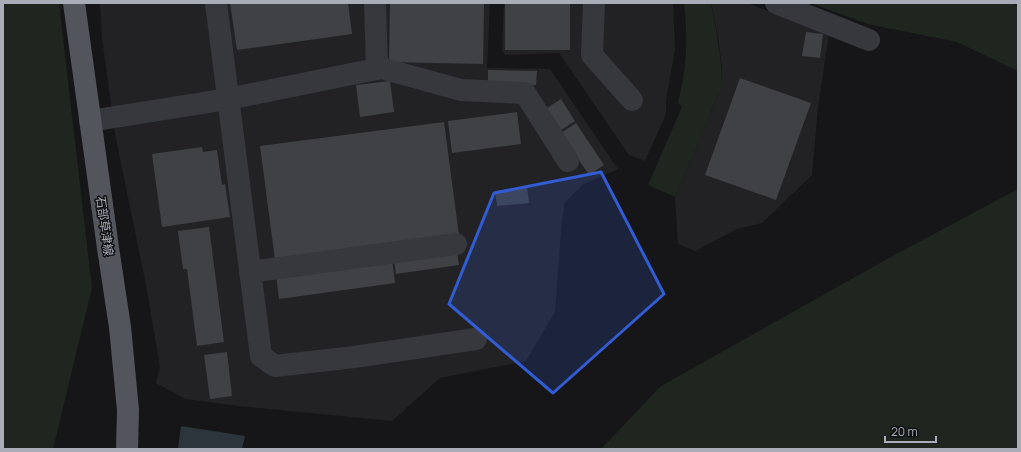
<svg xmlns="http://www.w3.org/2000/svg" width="1021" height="452" font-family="Manrope,'Noto Sans JP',sans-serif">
	<rect width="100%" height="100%" fill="#161618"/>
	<g fill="#222225">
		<polygon points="100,3 490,3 487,68 550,69 618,169 584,184 565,202 562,219 555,312 526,361 440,378 392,421 239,406 185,399 156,383 160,367 146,285 115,134 102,38"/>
		<polygon points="504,3 673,3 675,50 666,100 666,114 645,161 629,155 559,53 505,55 502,51"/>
		<polygon points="711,3 747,3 829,34 818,107 812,175 762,223 737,229 695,251 678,244 675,197 722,86 722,67 718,37"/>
	</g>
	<g fill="#1e261f">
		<polygon points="3,3 59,3 92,288 53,449 3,449"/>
		<path d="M684 3H711C716 31 722 58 722 86L675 197 648 185 682 107 678 102C687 68 688 39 684 3Z"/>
		<polygon points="811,3 1011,3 1018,6 1018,71 957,42 867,24"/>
		<polygon points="1018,189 1018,449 601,449 661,386 889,258"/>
	</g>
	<polygon fill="#2c353c" points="181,426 245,436 242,449 178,449"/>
	<g fill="#404145">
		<polygon points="230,3 348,3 352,34 237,50"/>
		<polygon points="390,3 484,3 483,64 389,62"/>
		<rect x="505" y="3" width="65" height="47"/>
		<polygon points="806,32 823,34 820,58 802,56"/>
		<polygon points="488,70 537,71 536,85 488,85"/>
		<polygon points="740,78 811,103 776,200 705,175"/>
		<polygon points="390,81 394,112 360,117 356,85"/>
		<polygon points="561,99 575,121 561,130 547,108"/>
		<polygon points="517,112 521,144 452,153 448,121"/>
		<polygon points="444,122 459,235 275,260 260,146"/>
		<polygon points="576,123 604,165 589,175 561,133"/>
		<polygon points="202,147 203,152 217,150 222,185 225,184 230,217 162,227 152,154"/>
		<polygon points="527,187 529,203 497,206 495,191"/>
		<polygon points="209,227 224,342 197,346 187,269 183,269 178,231"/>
		<polygon points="457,251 459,265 396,274 394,260"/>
		<polygon points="392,259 395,283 279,299 276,275"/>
		<polygon points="227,352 232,396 210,399 204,355"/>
	</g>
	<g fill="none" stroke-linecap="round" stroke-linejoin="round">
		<g stroke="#37383d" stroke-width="22">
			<polyline points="216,3 261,356 275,366 354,357 476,339"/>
			<polyline points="375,3 377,69"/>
			<polyline points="594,3 592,55 632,100"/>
			<polyline points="776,3 869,40"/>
			<polyline points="90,121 228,99 381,68 461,90 525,93 568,161"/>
			<polyline points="250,272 456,244"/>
		</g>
		<polyline stroke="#53555c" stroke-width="22" points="74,3 108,248 120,327 128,410 127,449"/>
	</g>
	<path fill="#325cd3" fill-opacity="0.2" stroke="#325cd3" stroke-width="3" stroke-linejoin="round" d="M601 172 664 294 553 393 449 304 494 193Z"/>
	<g text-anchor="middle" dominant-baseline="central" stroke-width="3" stroke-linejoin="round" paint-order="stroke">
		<g font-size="12" fill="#a8adb8" stroke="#111113">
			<text transform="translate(105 226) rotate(82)">石部草津線</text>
		</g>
	</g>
	<rect width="1021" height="452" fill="none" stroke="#a8adb8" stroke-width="8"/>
	<path d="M885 436v6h51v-6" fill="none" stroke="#a8adb8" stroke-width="2"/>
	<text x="891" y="436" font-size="12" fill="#a8adb8" stroke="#111113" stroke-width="3" paint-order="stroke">20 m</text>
</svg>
